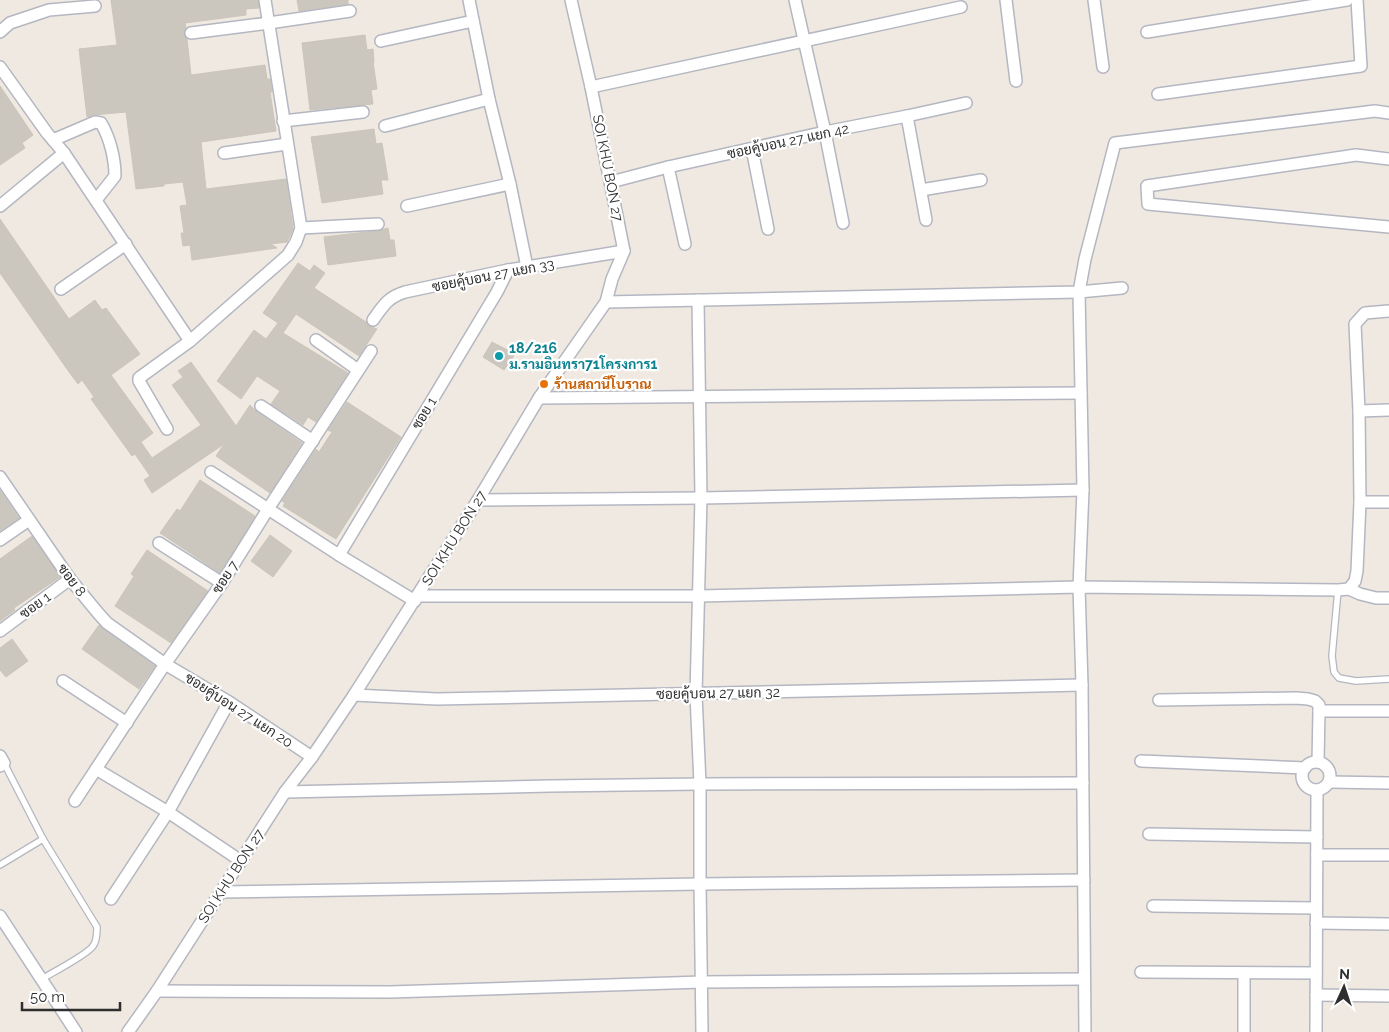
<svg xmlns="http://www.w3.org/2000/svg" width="1389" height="1032" font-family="Raleway,Sarabun,sans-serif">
	<rect width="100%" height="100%" fill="#efe9e1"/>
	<g fill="#cbc7bf" stroke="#cbc5ba">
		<polygon points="111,0 258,0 259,8 246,9 246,15 185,23 186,28 184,33 187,39 191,75 265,65 267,79 270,79 272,92 270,92 276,131 201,142 206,189 286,179 293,229 287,242 271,244 277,248 192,260 190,245 183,246 181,233 184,233 180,206 187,205 183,182 164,184 164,186 136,189 126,112 93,115 87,117 79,49 117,45"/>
		<polygon points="297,0 348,0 348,4 299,11"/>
		<polygon points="365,35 367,50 373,49 374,62 373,62 377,89 371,90 373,104 310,110 302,43"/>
		<polygon points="0,86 33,135 22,143 25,148 0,165"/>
		<polygon points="374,129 376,144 382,143 388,180 381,180 383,194 322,203 311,137"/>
		<polygon points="0,219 69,319 95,300 102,310 106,308 140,354 111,375 153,433 141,442 152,458 201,425 172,385 183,377 178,371 191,362 236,426 250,405 257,412 302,443 270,493 216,456 224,444 152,493 144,480 150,476 135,454 132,456 91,399 94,397 82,380 78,384 69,372 0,273"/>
		<polygon points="388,228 390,240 394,240 396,256 328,265 324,237 357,233 378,231"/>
		<polygon points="298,263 310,271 314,265 325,273 314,288 366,322 369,326 377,329 359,356 296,314 283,333 348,373 316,422 308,417 303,425 271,404 280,391 257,376 241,399 217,381 254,330 266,339 278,323 263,313"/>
		<polygon points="492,342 515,354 504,370 483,357"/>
		<polygon points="347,402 401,437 336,539 283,506 285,503 282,501 316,449 319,452 332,432 328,430"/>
		<polygon points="200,480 255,516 220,573 160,533 177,509 180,511"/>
		<polygon points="0,490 19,518 0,531"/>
		<polygon points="270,535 292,551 273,577 251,561"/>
		<polygon points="32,536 60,577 14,608 15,610 0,621 0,559"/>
		<polygon points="147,550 208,591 171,643 115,606 134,576 131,574"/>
		<polygon points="99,625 103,629 155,666 139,689 82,649"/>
		<polygon points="12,639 28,661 6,677 0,670 0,648"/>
	</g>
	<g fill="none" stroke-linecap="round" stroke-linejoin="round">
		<g stroke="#b4b7c1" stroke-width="8">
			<g id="service">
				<polyline points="1338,590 1332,656 1334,672 1339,678 1356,681 1389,679"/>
				<path d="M4 763 43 839 97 927C97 933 97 941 93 946 87 955 53 972 42 979"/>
				<polyline points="0,865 43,839"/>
			</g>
		</g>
		<g stroke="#b4b7c1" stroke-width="14">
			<g id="minor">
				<polyline points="469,0 489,99 510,184 527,267"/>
				<polyline points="795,0 825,132 843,223"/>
				<polyline points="1006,0 1016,81"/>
				<polyline points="1094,0 1103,67"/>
				<polyline points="0,32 10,23 49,10 95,6"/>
				<polyline points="1147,32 1347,0"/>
				<polyline points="191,33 269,23 350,11"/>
				<polyline points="381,41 473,21"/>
				<polyline points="0,67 47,133 64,153 190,341"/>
				<polyline points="591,87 961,7"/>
				<polyline points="1158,94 1361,66 1357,0"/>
				<polyline points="907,116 926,220"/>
				<polyline points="283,121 363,112"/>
				<polyline points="385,126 489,99"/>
				<path d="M53 140 95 122 101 123C110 138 115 159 115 176L96 200"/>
				<polyline points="752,149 768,229"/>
				<polyline points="224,153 287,144"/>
				<polyline points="1389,159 1356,155 1147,186 1148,204 1389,227"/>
				<polyline points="668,167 685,244"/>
				<polyline points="611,182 668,167 825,132 907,116 966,103"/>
				<polyline points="921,190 981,180"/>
				<polyline points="0,206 64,153"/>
				<polyline points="407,206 510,184"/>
				<polyline points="301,228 378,224"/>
				<polyline points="61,289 126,244"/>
				<polyline points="698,300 701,498 696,694 700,784 700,884 702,1032"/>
				<polyline points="606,302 1079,292 1122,288"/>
				<path d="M373 320C383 306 388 297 405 292L508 270 624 251"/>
				<polyline points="316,340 358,370"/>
				<polyline points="539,398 1081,393"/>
				<polyline points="261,406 313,441"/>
				<polyline points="1359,411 1389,410"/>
				<polyline points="167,429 139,381 139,378 190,341 288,255 296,242 301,228 265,0"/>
				<polyline points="211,472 339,555 415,601"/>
				<polyline points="0,477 70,579 98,613 107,623 165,664 229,702 312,757"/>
				<polyline points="478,500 701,498 1083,490"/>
				<polyline points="1360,502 1389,502"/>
				<polyline points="0,540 29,520"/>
				<polyline points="159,543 222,583"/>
				<polyline points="339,555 497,292 508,270"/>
				<polyline points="1349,589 1355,581 1357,571 1360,502 1359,411 1355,324 1365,313 1389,311"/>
				<polyline points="418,596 699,596 1079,587 1338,590 1349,589 1360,594 1376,598 1389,598"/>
				<polyline points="0,631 70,579"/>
				<polyline points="63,681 127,723"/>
				<polyline points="354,695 437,699 1082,685"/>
				<polyline points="1159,700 1296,698 1308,699 1315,701 1319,705 1319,711 1318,762"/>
				<polyline points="1319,711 1389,711"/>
				<polyline points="0,756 4,763 0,766"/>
				<polyline points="1141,761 1305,768"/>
				<circle cx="1316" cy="776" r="14"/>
				<polyline points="96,769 168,812 241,861"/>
				<polyline points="1329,782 1389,783"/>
				<polyline points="285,792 550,786 700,784 1083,783"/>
				<polyline points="75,801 165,664 222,583 268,509 371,351"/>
				<polyline points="1149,834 1317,837"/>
				<polyline points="1317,855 1389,855"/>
				<polyline points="221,892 700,884 1084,880"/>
				<polyline points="111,899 168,812 229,702"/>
				<polyline points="1153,906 1316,908"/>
				<polyline points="0,916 76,1032"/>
				<polyline points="1316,923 1389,924"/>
				<polyline points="1141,972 1316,973"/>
				<polyline points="1244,973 1244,1032"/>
				<polyline points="157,991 390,992 702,982 1084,979"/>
				<polyline points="1316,995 1389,996"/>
				<polyline points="128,1032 157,991 285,792 312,757 354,695 478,500 539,398 606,302 612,279 624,251 591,87 571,0"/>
				<polyline points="1085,1032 1082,685 1079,587 1083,490 1079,292 1085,259 1115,143 1375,111 1389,113"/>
				<polyline points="1316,1032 1317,790"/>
			</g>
		</g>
		<use href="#service" stroke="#fff" stroke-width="5.5"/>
		<use href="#minor" stroke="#fff" stroke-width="11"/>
	</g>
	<circle fill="#0f9aa8" stroke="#fff" stroke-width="2" cx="499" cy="356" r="5"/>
	<circle fill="#e8710a" stroke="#fff" stroke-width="2" cx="544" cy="384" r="5"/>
	<g text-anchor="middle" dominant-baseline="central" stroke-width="4.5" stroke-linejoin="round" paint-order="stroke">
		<g font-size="14" fill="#2e2e2e" stroke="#fff">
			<text transform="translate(788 141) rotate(-12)">ซอยคู้บอน 27 แยก 42</text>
			<text transform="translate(608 168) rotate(79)">SOI KHU BON 27</text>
			<text transform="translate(493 275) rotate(-11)">ซอยคู้บอน 27 แยก 33</text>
			<text transform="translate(424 413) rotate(-59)">ซอย 1</text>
			<text transform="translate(454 538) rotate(-58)">SOI KHU BON 27</text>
			<text transform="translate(225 577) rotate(-57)">ซอย 7</text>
			<text transform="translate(72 580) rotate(53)">ซอย 8</text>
			<text transform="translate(35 605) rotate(-36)">ซอย 1</text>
			<text transform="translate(718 693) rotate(-1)">ซอยคู้บอน 27 แยก 32</text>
			<text transform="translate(239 710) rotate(33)">ซอยคู้บอน 27 แยก 20</text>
			<text transform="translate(231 876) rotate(-57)">SOI KHU BON 27</text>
		</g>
		<g font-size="14" font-weight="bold" fill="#0d838f" stroke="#fff" text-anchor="start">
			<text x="509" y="348">18/216<tspan x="509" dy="16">ม.รามอินทรา71โครงการ1</tspan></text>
		</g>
		<g font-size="14" font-weight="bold" fill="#c56008" stroke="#fff" text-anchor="start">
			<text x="554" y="384">ร้านสถานีโบราณ</text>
		</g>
	</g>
	<g transform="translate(1344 987) rotate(3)" stroke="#ffffff" stroke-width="4" paint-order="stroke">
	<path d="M0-4L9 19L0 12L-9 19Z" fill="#2e2e2e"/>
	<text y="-8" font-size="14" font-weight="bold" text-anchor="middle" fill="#2e2e2e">N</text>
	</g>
	<path d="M22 1002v8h98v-8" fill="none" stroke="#2e2e2e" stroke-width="2.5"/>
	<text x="30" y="1002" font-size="15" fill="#2e2e2e" stroke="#ffffff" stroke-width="4" paint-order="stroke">50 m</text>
</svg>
